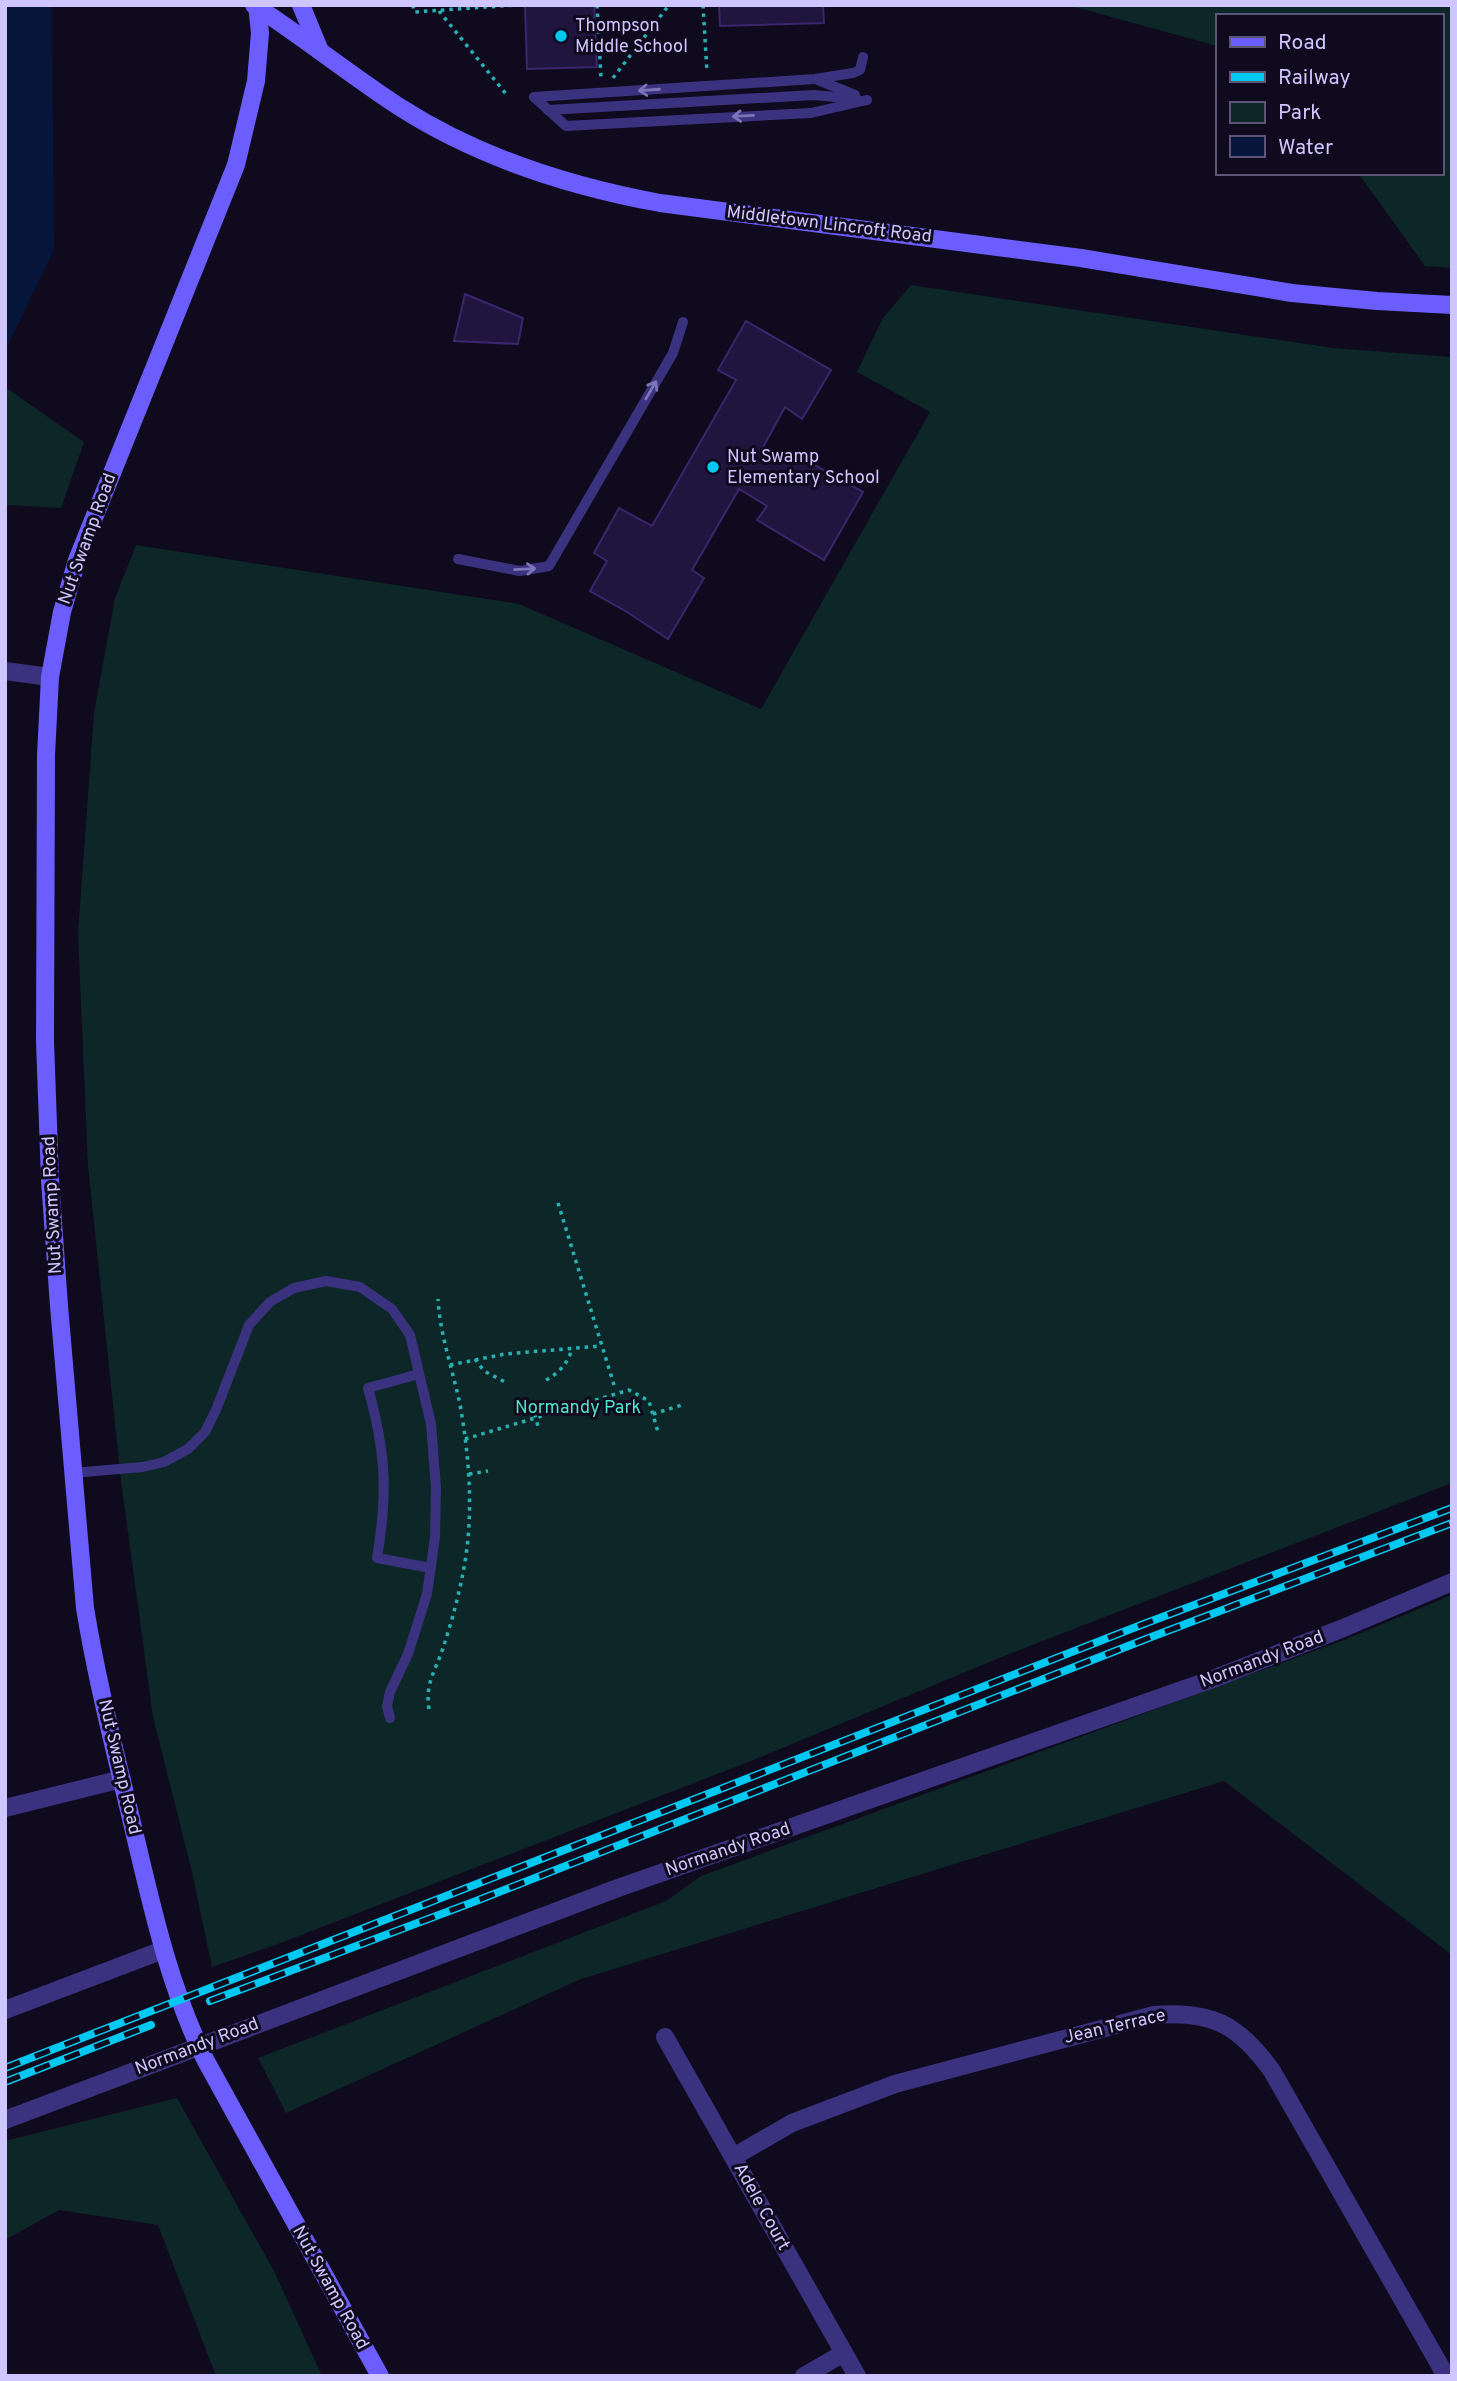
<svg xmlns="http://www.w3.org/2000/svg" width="1457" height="2381" font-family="Overpass,sans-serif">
	<rect width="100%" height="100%" fill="#0f0a1d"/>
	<g fill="#0d2627">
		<polygon points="1068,5 1452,5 1452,268 1425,266 1358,173 1441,173 1441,16 1217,16 1217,46"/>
		<polygon points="911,285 1333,348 1452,357 1452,1483 1004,1656 751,1761 278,1944 212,1967 192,1872 153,1717 121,1481 88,1166 78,933 94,713 115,598 136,545 519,604 761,709 930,412 857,372 883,318"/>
		<polygon points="5,387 84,442 61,508 5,505"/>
		<polygon points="1452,1595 1452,1955 1224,1781 581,1979 286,2113 258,2058 666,1901 701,1876 1344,1640"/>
		<polygon points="177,2098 274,2271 322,2376 216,2376 158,2225 59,2210 5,2240 5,2141"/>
	</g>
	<polygon fill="#06153a" points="5,5 52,5 54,250 5,351"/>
	<g fill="#20153f" stroke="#39266c" stroke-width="2">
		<polygon points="525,5 594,5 597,67 527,69"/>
		<polygon points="719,5 823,5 824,23 720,26"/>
		<polygon points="465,294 523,318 518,344 454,341"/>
		<polygon points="746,321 831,370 802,419 785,407 762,449 789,462 795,454 863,492 824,560 757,520 767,506 739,489 692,570 704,578 668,639 627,612 590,591 607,561 594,553 619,508 652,526 736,380 718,370"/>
	</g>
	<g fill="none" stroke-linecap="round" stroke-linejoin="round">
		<g stroke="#26b2b3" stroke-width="3.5" stroke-dasharray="3.5 5" stroke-linecap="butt">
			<polyline points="413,5 414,12 516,5"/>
			<polyline points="597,5 601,78"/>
			<polyline points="703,5 707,72"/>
			<polyline points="439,11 506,94"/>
			<polyline points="613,78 669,5"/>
			<polyline points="558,1203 614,1385"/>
			<polyline points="475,1359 484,1371 505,1382"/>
			<polyline points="450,1365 505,1354 601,1346"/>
			<path d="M546 1380C559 1373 568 1363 572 1349"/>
			<polyline points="532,1406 538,1426"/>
			<polyline points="653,1414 682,1405"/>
			<polyline points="465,1439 629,1390 649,1401 658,1432"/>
			<polyline points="469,1474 488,1471"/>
			<path d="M429 1709C425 1683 435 1672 443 1648 454 1615 465 1573 468 1538 472 1495 468 1452 461 1410 454 1372 440 1337 438 1299"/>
		</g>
		<g stroke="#3a327f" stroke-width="10">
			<polyline points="818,80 855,95"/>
			<polyline points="534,97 566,126 811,113 867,100"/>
			<polyline points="534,97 815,79 853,73 860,70 863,57"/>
			<polyline points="548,110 814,95 857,99"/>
			<polyline points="458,559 520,571 549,566 673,353 683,322"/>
			<path d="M419 1374 368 1388C386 1453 388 1492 377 1558L431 1568"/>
			<polyline points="72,1473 143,1467 164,1462 188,1449 205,1432 216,1410 249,1325 270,1302 294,1288 326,1281 360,1287 392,1309 410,1335 431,1424 436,1488 435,1537 427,1594 408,1654 390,1692 387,1706 390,1718"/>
		</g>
		<g stroke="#3a327f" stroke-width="18">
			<polyline points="5,671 50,677"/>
			<polyline points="5,1808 122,1779"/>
			<polyline points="5,2010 163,1950"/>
			<polyline points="665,2037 857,2376"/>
			<polyline points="5,2120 618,1888 1213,1679 1341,1629 1452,1582"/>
			<path d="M733 2157 792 2123 895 2084 1154 2015C1212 2010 1239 2025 1272 2071L1446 2376"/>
			<polyline points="804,2376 844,2353"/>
		</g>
		<g stroke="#6c5dff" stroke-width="18">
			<path d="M254 5C303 37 349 74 398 106 477 157 567 186 660 203L1081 258 1292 293 1377 301 1452 305"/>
			<path d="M257 5 260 33 256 81 236 165 77 560 62 612 50 677 46 755 45 1041 50 1180 59 1306 85 1608C97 1682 116 1755 133 1827 152 1907 169 1987 206 2061L380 2376"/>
			<polyline points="301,5 320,51"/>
		</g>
		<g stroke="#00c8f1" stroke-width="8">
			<g id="rail">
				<polyline points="210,2001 476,1901 1146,1639 1452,1523"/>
				<polyline points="5,2068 1141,1625 1452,1508"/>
				<polyline points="5,2082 151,2025"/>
			</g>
		</g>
		<use href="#rail" stroke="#0f0a1d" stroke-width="5" stroke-dasharray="16" stroke-linecap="butt"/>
	</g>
	<defs><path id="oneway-shaft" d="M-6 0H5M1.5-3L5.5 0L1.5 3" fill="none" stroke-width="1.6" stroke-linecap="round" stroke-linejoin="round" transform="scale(1.75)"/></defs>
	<g stroke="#7e75b9">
		<use href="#oneway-shaft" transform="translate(649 90) rotate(176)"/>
		<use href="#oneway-shaft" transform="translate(743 116) rotate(177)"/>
		<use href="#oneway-shaft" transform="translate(651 390) rotate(-60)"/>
		<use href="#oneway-shaft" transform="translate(525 569) rotate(-3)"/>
	</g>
	<g fill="#00c8f1" stroke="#0f0a1d" stroke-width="2.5">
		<circle cx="561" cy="36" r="7"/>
		<circle cx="713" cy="467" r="7"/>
	</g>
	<g text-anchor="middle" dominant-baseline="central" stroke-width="6" stroke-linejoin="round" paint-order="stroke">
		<g font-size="18" fill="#d0c6ff" stroke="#0f0a1d" text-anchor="start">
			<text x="575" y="26">Thompson<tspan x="575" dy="21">Middle School</tspan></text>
			<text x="727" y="457">Nut Swamp<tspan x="727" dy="21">Elementary School</tspan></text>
		</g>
		<g font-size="18" fill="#d0c6ff" stroke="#0f0a1d">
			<text transform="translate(829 225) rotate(7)">Middletown Lincroft Road</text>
			<text transform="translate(88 539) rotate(-70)">Nut Swamp Road</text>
			<text transform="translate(53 1205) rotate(-93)">Nut Swamp Road</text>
			<text transform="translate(1262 1660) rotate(-21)">Normandy Road</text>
			<text transform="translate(119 1767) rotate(77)">Nut Swamp Road</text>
			<text transform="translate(728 1850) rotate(-19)">Normandy Road</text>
			<text transform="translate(1115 2027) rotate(-13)">Jean Terrace</text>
			<text transform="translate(197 2047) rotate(-21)">Normandy Road</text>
			<text transform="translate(761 2207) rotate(61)">Adele Court</text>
			<text transform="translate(330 2288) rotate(61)">Nut Swamp Road</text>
		</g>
		<g font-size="18" fill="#4ce5c9" stroke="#0f0a1d">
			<text x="578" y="1408">Normandy Park</text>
		</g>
	</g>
	<rect width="1457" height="2381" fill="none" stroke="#d0c6ff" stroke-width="14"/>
	<rect x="1216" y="14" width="228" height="161" fill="#0f0a1d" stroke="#5c5577" stroke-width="2"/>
	<rect x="1230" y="37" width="35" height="10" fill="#6c5dff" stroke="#5c5577" stroke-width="2"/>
	<text x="1278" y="49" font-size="21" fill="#d0c6ff">Road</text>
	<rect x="1230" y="72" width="35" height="10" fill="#00c8f1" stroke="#5c5577" stroke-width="2"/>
	<text x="1278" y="84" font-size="21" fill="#d0c6ff">Railway</text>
	<rect x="1230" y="102" width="35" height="21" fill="#0d2627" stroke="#5c5577" stroke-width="2"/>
	<text x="1278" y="119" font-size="21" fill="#d0c6ff">Park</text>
	<rect x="1230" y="136" width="35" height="21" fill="#06153a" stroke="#5c5577" stroke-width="2"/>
	<text x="1278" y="154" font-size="21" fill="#d0c6ff">Water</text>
</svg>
